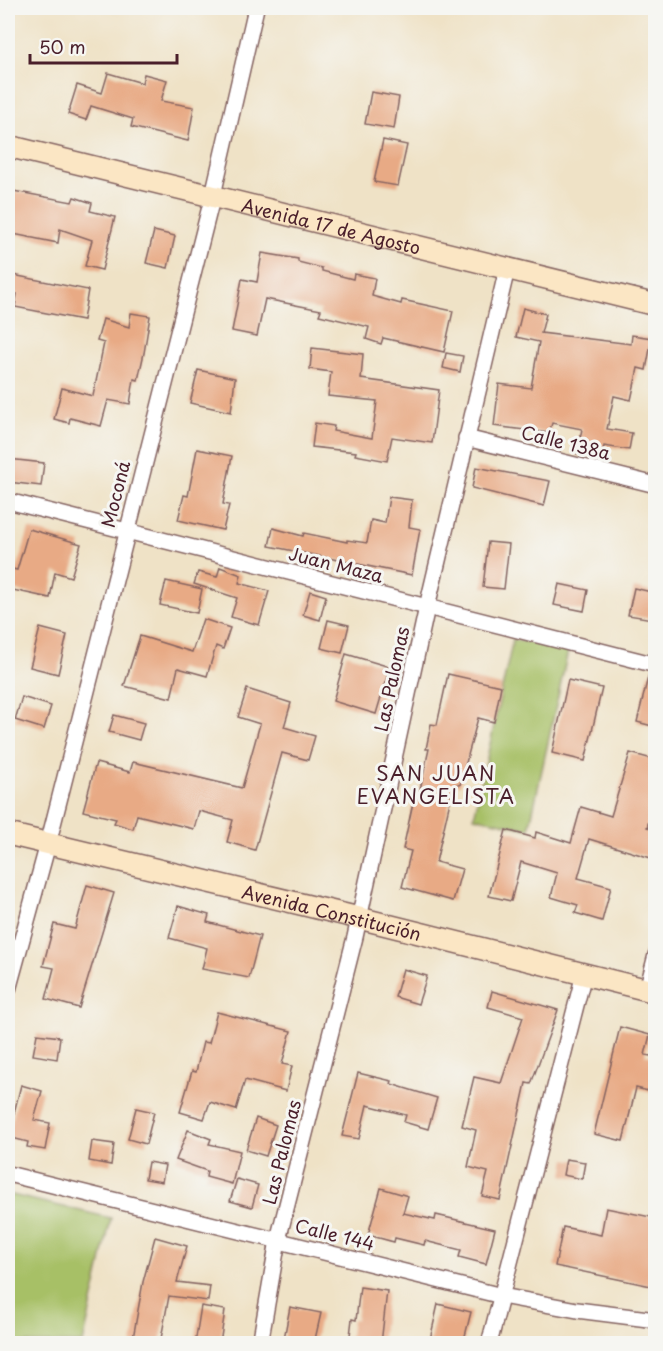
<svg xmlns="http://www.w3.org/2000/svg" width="663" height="1351" font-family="'Playpen Sans',sans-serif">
	<rect width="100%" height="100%" fill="#f6f6f2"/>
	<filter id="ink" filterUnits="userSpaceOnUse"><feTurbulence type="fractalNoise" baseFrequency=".0167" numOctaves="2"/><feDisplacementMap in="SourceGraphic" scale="12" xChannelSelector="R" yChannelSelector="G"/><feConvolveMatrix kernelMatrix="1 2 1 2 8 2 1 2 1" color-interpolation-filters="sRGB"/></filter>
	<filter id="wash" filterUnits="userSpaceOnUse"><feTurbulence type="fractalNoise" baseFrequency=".008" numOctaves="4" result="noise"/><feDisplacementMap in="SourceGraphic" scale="24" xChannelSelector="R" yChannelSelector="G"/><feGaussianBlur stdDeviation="1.35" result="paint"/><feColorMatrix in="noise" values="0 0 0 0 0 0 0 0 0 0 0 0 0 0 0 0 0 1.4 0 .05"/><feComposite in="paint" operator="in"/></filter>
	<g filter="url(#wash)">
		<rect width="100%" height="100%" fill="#efe2c6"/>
		<g fill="#a7c066" stroke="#787048" stroke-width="1.5">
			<polygon points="513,639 568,651 529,829 474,817"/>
			<polygon points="8,1194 111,1218 83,1343 8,1343"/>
		</g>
		<g id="blocks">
			<g fill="#e8aa85">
				<polygon points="108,73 142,83 144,74 167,80 161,101 194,107 188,141 131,127 133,119 91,106 86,120 68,114 77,85 102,93"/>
				<polygon points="371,92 399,97 394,129 365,124"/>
				<polygon points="383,140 407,145 398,186 374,182"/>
				<polygon points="8,190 72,202 74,197 92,203 90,211 115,217 102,270 85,266 92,240 60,229 58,243 8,233"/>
				<polygon points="154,231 175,236 168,268 146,263"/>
				<polygon points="262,253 298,259 298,262 322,268 322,271 353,279 354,274 375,278 372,296 401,304 402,300 453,311 444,352 383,338 381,344 366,339 369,327 319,315 321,310 265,299 257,336 232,331 242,279 257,282"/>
				<polygon points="8,274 88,290 83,320 15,307 17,294 8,293"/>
				<polygon points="523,308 546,314 541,333 631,344 632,335 652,338 646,370 638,368 631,400 614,396 607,429 632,433 629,450 604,446 601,458 577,454 582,429 552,423 549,433 494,426 499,384 531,388 539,342 516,337"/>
				<polygon points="131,313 150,316 144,353 138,380 134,379 130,404 108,400 101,426 70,418 69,423 54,419 62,388 93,396 104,343 97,341 103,319 129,327"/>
				<polygon points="312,348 363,354 361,379 439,390 432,443 392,437 387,461 355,455 356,452 312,447 315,423 334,426 333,431 372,438 377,401 328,396 331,372 310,369"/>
				<polygon points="446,353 463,356 460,372 443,368"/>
				<polygon points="198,370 235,378 231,412 190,403"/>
				<polygon points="197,449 232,456 223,504 229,505 223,530 178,520 184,495 188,496"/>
				<polygon points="8,459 44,463 41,486 8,482"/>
				<polygon points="476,467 550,481 544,506 472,488"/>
				<polygon points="389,497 412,500 409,527 420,529 412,575 269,546 273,528 303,536 304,533 347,542 347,540 367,543 371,520 385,523"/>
				<polygon points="29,529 81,544 71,577 55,572 50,598 8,589 8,568 17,570"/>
				<polygon points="488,542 509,544 504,589 483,587"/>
				<polygon points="220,567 241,575 239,583 269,591 259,625 231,617 237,598 194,584 198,572 217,577"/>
				<polygon points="166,581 202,589 197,613 160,605"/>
				<polygon points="559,584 588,590 584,611 554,605"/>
				<polygon points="634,588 656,593 652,619 628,615"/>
				<polygon points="310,591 326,596 320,620 303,615"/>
				<polygon points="203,619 230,628 223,649 216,646 207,676 178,668 171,698 124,686 140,636 192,652"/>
				<polygon points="328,620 349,625 342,653 321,648"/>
				<polygon points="40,628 67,635 58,674 30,667"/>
				<polygon points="346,654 390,667 376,714 333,701"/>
				<polygon points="649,673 656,675 656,727 637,722"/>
				<polygon points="448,674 501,686 494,722 478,718 460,785 454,784 436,862 462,869 453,901 402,887 411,851 403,849 414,798 418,799 429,749 426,749 431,724 437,725"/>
				<polygon points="568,680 602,688 585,761 552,753"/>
				<polygon points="247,689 291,703 284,727 315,736 308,760 282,753 255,850 227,842 233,820 199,811 194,829 137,815 133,829 114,823 116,819 83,811 96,763 130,772 133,762 242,788 260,724 238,717"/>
				<polygon points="22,697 51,706 44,729 15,720"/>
				<polygon points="114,715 144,723 139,740 109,732"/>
				<polygon points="630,753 656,760 656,799 647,827 656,830 656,844 651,858 589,839 578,878 611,887 602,921 575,913 578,905 551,897 557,873 521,862 511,901 489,896 506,830 535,838 536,832 571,843 581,807 611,816"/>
				<polygon points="87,885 114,893 79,1008 46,999 54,968 43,966 54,924 75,929"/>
				<polygon points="178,906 209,915 207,922 260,936 249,978 202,969 207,948 169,938"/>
				<polygon points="403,969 427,976 418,1004 395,997"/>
				<polygon points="492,991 558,1010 531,1084 526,1083 500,1200 482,1196 488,1172 468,1167 476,1130 462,1126 474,1077 501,1083 523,1017 488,1007"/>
				<polygon points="217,1012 291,1031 282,1064 292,1066 286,1091 245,1080 236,1110 210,1102 204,1119 180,1112 192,1071 196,1072 203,1042 209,1043"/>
				<polygon points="620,1027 650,1035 645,1055 656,1057 656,1093 636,1088 623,1141 594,1134"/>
				<polygon points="37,1034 60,1037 57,1059 33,1055"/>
				<polygon points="358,1073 392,1081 391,1084 437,1098 428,1129 404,1122 406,1115 367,1105 359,1139 342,1136"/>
				<polygon points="21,1085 42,1091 34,1120 50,1123 45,1150 27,1147 28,1142 8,1137"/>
				<polygon points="136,1108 154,1112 146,1144 128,1139"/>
				<polygon points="256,1118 276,1125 266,1156 246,1150"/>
				<polygon points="188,1130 211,1139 209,1144 240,1151 232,1184 206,1177 207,1171 176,1160"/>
				<polygon points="92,1141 114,1144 111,1165 89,1161"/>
				<polygon points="566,1159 585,1162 582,1179 563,1175"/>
				<polygon points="148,1162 165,1165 162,1182 145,1179"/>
				<polygon points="237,1179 258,1185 252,1207 230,1201"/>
				<polygon points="381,1188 408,1196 403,1213 435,1220 436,1215 495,1229 486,1264 459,1257 461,1250 425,1241 424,1245 395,1238 394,1242 368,1235"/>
				<polygon points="606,1208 656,1218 656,1287 555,1266 563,1227 601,1235"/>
				<polygon points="155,1237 187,1246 177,1282 210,1286 208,1301 169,1296 160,1344 132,1344 143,1282"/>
				<polygon points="360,1287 387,1291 381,1344 349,1344 352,1319 356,1320"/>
				<polygon points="438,1304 471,1312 463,1344 429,1344"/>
				<polygon points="201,1306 225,1310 220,1344 195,1344"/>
				<polygon points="290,1307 321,1313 314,1344 283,1344"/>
			</g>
		</g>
	</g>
	<g filter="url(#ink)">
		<use href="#blocks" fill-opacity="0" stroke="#846361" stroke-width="1.5"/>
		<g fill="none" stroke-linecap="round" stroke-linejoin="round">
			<g stroke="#846361" stroke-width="18">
				<g id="minor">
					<polyline points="466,438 656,485"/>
					<polyline points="8,501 656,665"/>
					<polyline points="8,990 48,844 213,195 256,8"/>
					<polyline points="647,990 656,955"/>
					<polyline points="8,1174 502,1296 577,1310 656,1320"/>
					<polyline points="260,1344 278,1240 355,937 427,607 507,269"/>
					<polyline points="489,1344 584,974"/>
				</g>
			</g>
			<g stroke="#846361" stroke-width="24">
				<g id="secondary">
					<path id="s1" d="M8 146 656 305"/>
					<path id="s2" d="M8 834 359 918 656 992"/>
				</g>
			</g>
			<use href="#minor" stroke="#fff" stroke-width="15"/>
			<use href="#secondary" stroke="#fbe6c4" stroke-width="21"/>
		</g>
	</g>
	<g text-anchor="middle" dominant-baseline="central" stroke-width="6" stroke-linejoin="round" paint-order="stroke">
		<g font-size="18" fill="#4a1f2b" stroke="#f6f6f2">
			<text stroke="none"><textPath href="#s1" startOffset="333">Avenida 17 de Agosto</textPath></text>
			<text transform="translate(566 442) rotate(14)">Calle 138a</text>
			<text transform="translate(115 494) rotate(-76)">Moconá</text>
			<text transform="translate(336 564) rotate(14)">Juan Maza</text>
			<text transform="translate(391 679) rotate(-78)">Las Palomas</text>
			<text stroke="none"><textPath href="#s2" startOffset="333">Avenida Constitución</textPath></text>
			<text transform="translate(281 1152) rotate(-76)">Las Palomas</text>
			<text transform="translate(335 1234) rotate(14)">Calle 144</text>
		</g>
		<g font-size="20" letter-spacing="1.5" fill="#4a1f2b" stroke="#f6f6f2">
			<text x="436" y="773">SAN JUAN<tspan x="436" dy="23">EVANGELISTA</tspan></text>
		</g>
	</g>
	<rect width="663" height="1351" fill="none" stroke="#f6f6f2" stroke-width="30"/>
	<path d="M30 54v9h147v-9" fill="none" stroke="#4a1f2b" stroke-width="3"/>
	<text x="39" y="54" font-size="18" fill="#4a1f2b" stroke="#f6f6f2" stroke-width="4.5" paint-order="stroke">50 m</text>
</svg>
